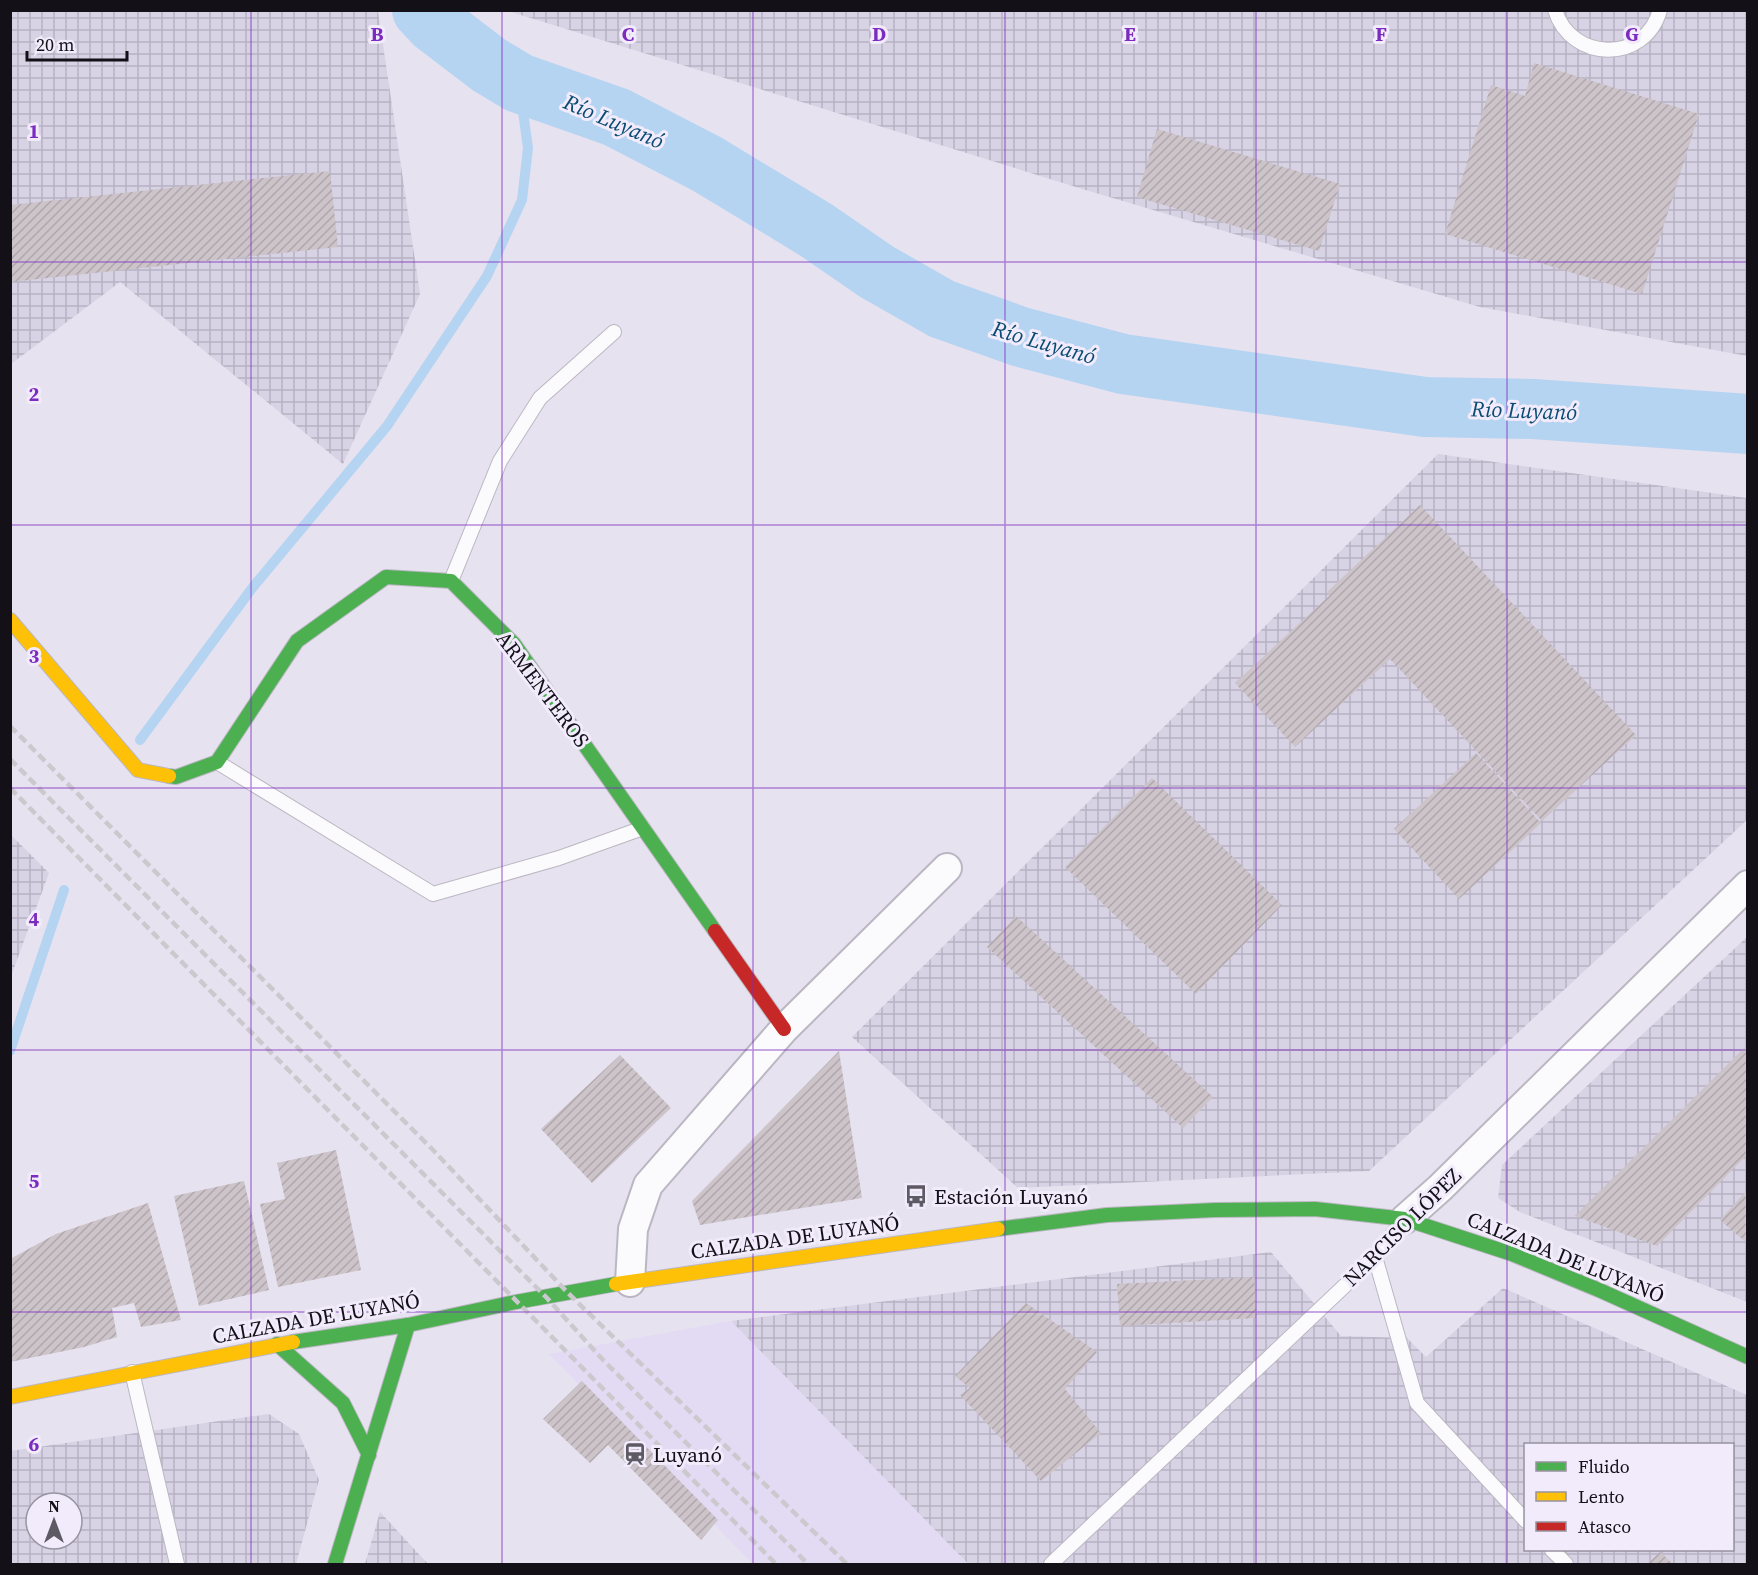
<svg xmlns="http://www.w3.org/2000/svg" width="1758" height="1575" font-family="'Source Serif 4',serif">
	<defs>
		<pattern id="industrial-grid" width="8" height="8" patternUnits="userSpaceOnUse" patternTransform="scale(1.5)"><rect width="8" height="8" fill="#d7d2e4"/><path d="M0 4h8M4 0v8" fill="none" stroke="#b8b3c3"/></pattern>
		<pattern id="building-hatch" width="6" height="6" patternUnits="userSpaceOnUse" patternTransform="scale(1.5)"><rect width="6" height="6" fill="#cdc4ca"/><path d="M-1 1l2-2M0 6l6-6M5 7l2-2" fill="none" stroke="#afa7ad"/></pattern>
	</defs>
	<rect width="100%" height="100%" fill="#e7e2f0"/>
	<g fill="url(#industrial-grid)" fill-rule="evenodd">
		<polygon points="11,11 378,11 420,294 343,464 120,282 11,364"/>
		<polygon points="508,11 1747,11 1747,356 1480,307 1079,188"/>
		<polygon points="1438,454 1747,498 1747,820 1369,1171 1018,1188 852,1037"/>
		<polygon points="11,835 49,873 11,976"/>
		<polygon points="1747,937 1747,1302 1520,1212 1498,1198 1502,1165"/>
		<path d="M1271 1252 1341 1336 1407 1338 1426 1357 1503 1288 1747 1395V1564H968L731 1321ZM1526 1444H1732V1550H1526Z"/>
		<path d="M269 1414 299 1434 319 1480 296 1564H11L10 1451ZM36 1503H72V1539H36Z"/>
		<polygon points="380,1512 428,1564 365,1564"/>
	</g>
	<polygon fill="#e3daf3" points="731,1321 968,1564 753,1564 549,1354"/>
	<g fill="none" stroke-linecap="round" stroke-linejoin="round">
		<g stroke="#b5d4f2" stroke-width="10">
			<polyline points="140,740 253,587 387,426 487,276 522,200 528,148 519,83"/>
			<polyline points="10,1051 64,890"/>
		</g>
		<polyline stroke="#b5d4f2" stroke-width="60" points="422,10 434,23 489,65 519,83 616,117 707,164 816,230 877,272 942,309 1021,337 1123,364 1425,407 1533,409 1748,424"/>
	</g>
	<g fill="url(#building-hatch)">
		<polygon points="1534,63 1699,114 1642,294 1445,234 1491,85 1525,96"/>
		<polygon points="1157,129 1340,184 1319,251 1137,197"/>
		<polygon points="330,171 338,247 10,282 10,205"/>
		<polygon points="1420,505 1636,735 1542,821 1390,659 1295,747 1235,683 1330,595 1327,592"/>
		<polygon points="1476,753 1541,823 1459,899 1394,829"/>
		<polygon points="1152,778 1282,905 1196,994 1065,867"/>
		<polygon points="1016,916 1213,1097 1183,1128 987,947"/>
		<polygon points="1748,1044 1748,1154 1657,1246 1575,1216"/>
		<polygon points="839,1051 862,1198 700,1225 692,1201"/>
		<polygon points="620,1055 671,1108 592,1183 541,1129"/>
		<polygon points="336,1150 361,1270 278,1287 260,1204 285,1199 277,1163"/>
		<polygon points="244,1181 269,1290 199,1306 174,1196"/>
		<polygon points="1748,1189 1748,1244 1720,1220"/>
		<polygon points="148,1203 181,1320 141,1327 134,1303 112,1308 117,1337 84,1347 10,1362 10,1259 56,1234"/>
		<polygon points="1254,1277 1256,1318 1120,1326 1117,1284"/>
		<polygon points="1026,1303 1097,1352 1065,1389 1101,1433 1041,1481 960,1395 970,1388 955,1376"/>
		<polygon points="582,1381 718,1520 701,1540 608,1445 590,1463 543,1419"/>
		<polygon points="1660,1552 1673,1564 1647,1564"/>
	</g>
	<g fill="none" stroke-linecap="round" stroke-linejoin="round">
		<g stroke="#bbb7c2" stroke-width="16">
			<g id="lane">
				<path d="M1555 10C1571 62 1645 64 1660 10"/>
				<polyline points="451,581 500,461 540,398 614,332"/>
				<polyline points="217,762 433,894 559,858 643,828"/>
				<polyline points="1375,1257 1417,1403 1526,1521"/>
				<polyline points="132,1372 177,1564"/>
				<polyline points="1552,1550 1566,1564"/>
				<polyline points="1051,1564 1375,1257 1403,1221"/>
			</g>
		</g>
		<g stroke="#bbb7c2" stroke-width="32">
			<g id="street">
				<polyline points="1405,1219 1440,1188 1748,885"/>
				<polyline points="630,1282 633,1229 648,1185 784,1029 947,868"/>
			</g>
		</g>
		<g stroke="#bbb7c2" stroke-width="16">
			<g id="fast">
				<polyline points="169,776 176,777 217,762 297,641 386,577 451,581 514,644 715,931"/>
				<polyline points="998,1229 1107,1215 1215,1210 1315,1209 1405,1219 1512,1254 1599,1290 1748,1357"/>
				<polyline points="293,1342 408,1325"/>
				<polyline points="277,1344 343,1403 369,1455"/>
				<polyline points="335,1564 408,1325 516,1302 616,1284"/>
			</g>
		</g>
		<g stroke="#bbb7c2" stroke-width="16">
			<g id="slow">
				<polyline points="10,620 138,770 169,776"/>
				<polyline points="616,1284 998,1229"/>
				<polyline points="10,1397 293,1342"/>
			</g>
		</g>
		<g stroke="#bbb7c2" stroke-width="16">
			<polyline id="jam" points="715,931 784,1029"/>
		</g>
		<use href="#lane" stroke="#fbfbfd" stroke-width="14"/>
		<use href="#street" stroke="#fbfbfd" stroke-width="28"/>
		<use href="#fast" stroke="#4caf50" stroke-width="14"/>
		<use href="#slow" stroke="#ffc107" stroke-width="14"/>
		<use href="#jam" stroke="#c62828" stroke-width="14"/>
		<g stroke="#cbc9cd" stroke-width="4.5" stroke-dasharray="9 4.5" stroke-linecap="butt">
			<polyline points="10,726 434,1151 568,1293 847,1564"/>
			<polyline points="10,759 546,1297 604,1361 808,1564"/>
			<polyline points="10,788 776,1564"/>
		</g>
	</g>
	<path fill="none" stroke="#7b2cbf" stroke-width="1.5" stroke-opacity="0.55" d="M251 10V1564M502 10V1564M753 10V1564M1005 10V1564M1256 10V1564M1507 10V1564M10 262H1748M10 525H1748M10 788H1748M10 1050H1748M10 1312H1748"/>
	<defs>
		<g id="bus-bare" transform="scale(1.8)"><path d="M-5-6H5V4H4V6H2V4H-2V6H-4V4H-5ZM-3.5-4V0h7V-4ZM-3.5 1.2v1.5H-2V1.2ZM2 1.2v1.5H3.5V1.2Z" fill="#5d5a64" stroke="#f1ebfb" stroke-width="2.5" paint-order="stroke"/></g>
		<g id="station-bare" transform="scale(1.8)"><path d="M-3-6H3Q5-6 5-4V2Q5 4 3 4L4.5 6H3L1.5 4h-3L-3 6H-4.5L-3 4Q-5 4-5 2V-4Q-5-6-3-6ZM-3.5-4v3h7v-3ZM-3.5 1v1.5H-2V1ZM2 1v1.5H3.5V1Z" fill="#5d5a64" stroke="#f1ebfb" stroke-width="2.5" paint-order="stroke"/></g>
	</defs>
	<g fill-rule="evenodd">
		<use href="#bus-bare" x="916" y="1196"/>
		<use href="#station-bare" x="635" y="1454"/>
	</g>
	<g text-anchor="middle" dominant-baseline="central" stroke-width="6" stroke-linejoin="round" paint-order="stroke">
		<g font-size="21" fill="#131018" stroke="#f1ebfb">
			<text transform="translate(543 689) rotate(53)">ARMENTEROS</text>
			<text transform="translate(1402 1227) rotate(-45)">NARCISO LÓPEZ</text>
			<text transform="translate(795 1237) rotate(-8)">CALZADA DE LUYANÓ</text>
			<text transform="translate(1566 1257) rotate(22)">CALZADA DE LUYANÓ</text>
			<text transform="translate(316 1318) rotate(-10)">CALZADA DE LUYANÓ</text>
		</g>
		<g font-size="21" fill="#131018" stroke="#f1ebfb" text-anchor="start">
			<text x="934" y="1196">Estación Luyanó</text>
			<text x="653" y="1454">Luyanó</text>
		</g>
		<g font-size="22" font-style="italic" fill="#094b72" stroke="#f1ebfb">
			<text transform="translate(614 121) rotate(23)">Río Luyanó</text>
			<text transform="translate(1044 342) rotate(16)">Río Luyanó</text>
			<text transform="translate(1524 410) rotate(2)">Río Luyanó</text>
		</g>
	</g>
	<g font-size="20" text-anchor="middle" font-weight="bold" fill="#7b2cbf" stroke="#f1ebfb" stroke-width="6" stroke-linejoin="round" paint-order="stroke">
		<text x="377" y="41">B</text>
		<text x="628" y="41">C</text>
		<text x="879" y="41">D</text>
		<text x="1130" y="41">E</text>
		<text x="1381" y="41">F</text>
		<text x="1632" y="41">G</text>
		<text x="34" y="138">1</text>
		<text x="34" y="401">2</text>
		<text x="34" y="663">3</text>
		<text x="34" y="926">4</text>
		<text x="34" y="1188">5</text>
		<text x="34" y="1451">6</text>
	</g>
	<rect width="1758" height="1575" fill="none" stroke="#131018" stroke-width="24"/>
	<rect x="1524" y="1443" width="210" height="108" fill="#f1ebfb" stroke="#9893a0" stroke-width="1.5"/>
	<rect x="1536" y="1462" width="30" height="9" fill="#4caf50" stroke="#9893a0" stroke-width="1.5"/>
	<text x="1578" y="1473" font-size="18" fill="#131018">Fluido</text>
	<rect x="1536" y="1492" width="30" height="9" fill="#ffc107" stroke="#9893a0" stroke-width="1.5"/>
	<text x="1578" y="1503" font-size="18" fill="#131018">Lento</text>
	<rect x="1536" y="1522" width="30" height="9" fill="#c62828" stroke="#9893a0" stroke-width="1.5"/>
	<text x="1578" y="1533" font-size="18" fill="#131018">Atasco</text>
	<g transform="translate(54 1521)"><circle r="28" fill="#f1ebfb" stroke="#9893a0" stroke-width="1.5"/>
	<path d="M0-4.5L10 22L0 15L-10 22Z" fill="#5d5a64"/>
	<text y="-9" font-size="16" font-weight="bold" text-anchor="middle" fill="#131018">N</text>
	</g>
	<path d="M27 51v9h100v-9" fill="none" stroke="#131018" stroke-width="3"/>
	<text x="36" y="51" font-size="18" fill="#131018" stroke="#f1ebfb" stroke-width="4.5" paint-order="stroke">20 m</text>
</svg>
